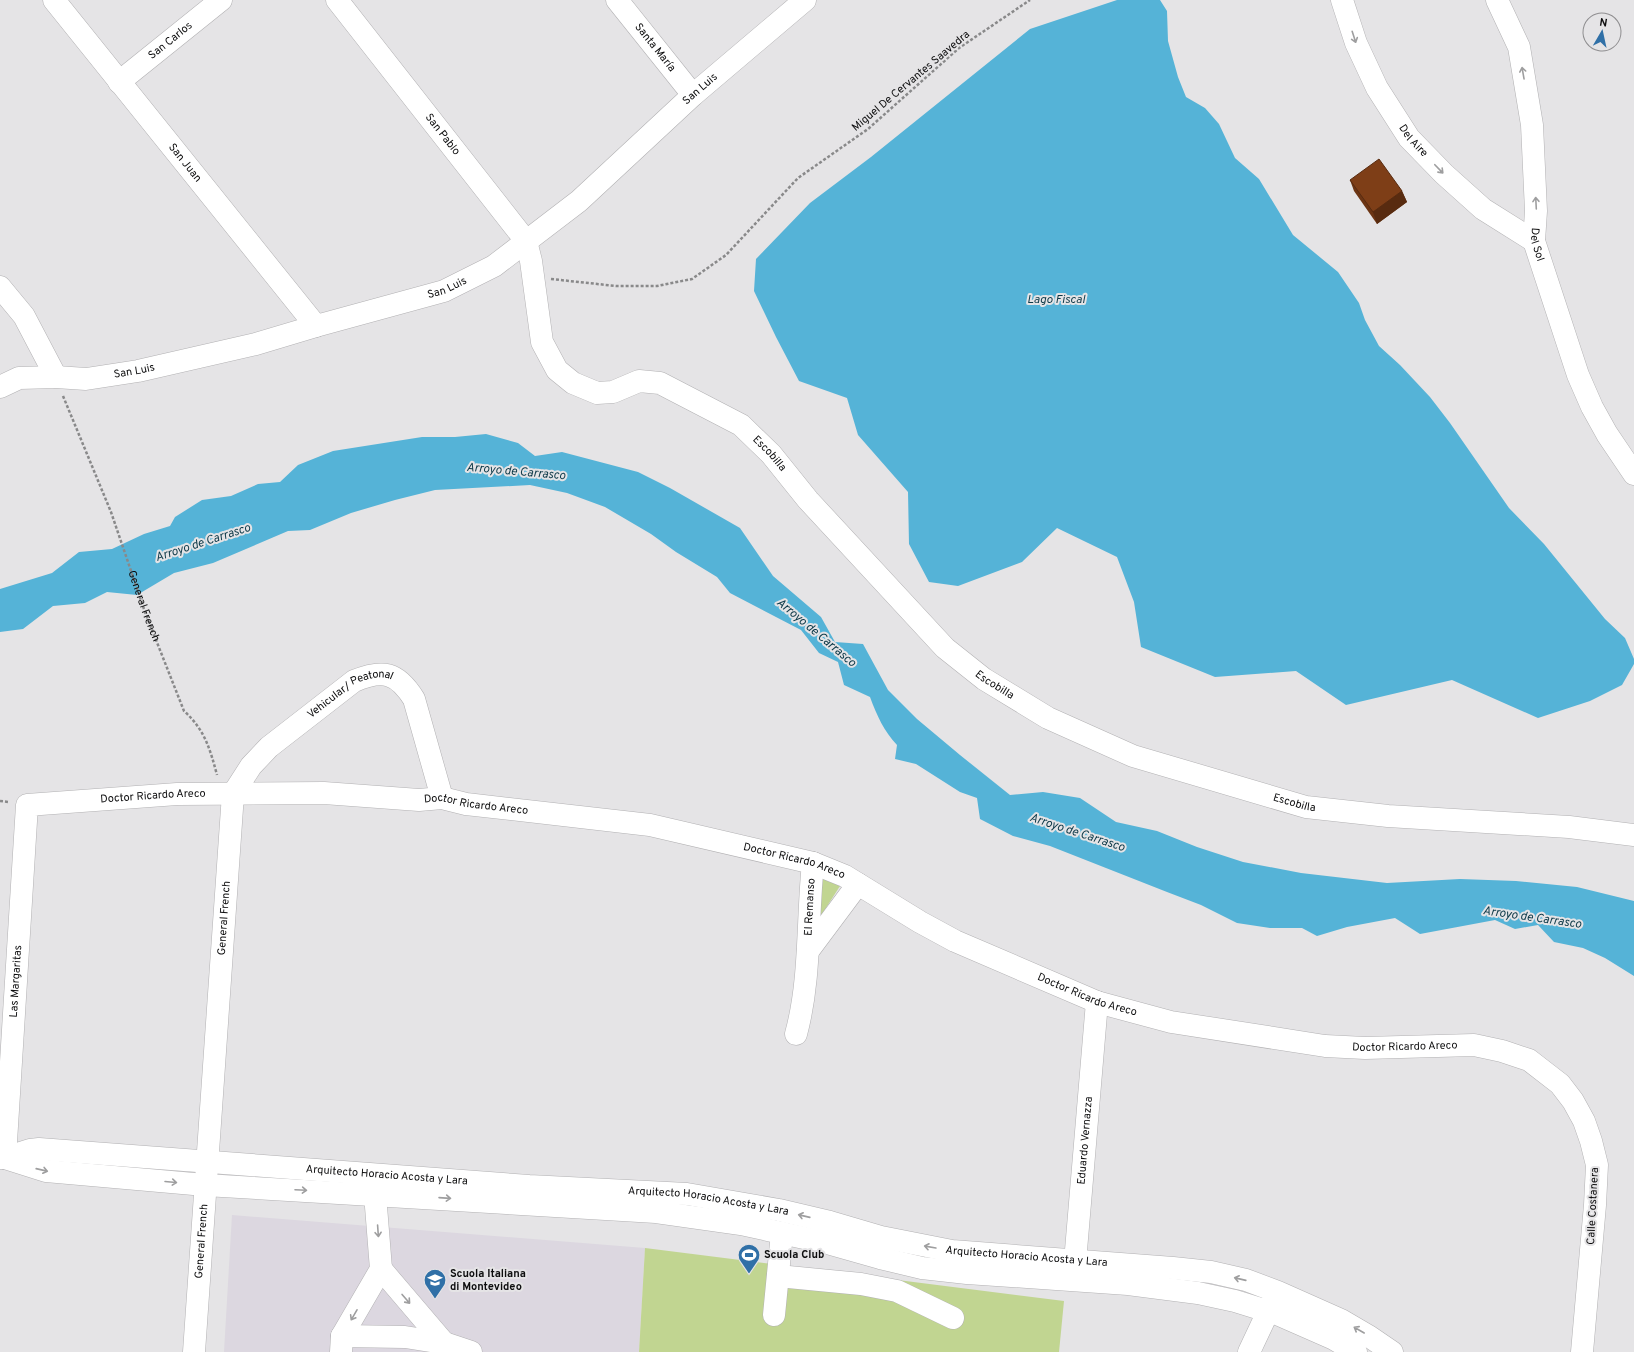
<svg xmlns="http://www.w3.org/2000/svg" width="1634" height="1352" font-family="Overpass,sans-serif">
	<rect width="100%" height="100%" fill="#e5e4e6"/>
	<polygon fill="#dcd7e0" points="232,1215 645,1248 639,1352 224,1352"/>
	<g fill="#c1d591">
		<polygon points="818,876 840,886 815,925"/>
		<polygon points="645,1248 1064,1301 1059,1352 639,1352"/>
	</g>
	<g fill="#55b3d7">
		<polygon points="1117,0 1160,0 1167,11 1168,41 1178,77 1186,97 1205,108 1219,124 1235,158 1259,179 1293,235 1338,272 1359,303 1365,320 1379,346 1400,365 1430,397 1450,423 1509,508 1544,544 1605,619 1625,638 1634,659 1634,664 1622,685 1590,701 1538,718 1452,680 1346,705 1296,671 1215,677 1141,647 1134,602 1117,557 1057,528 1022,562 958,586 929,582 909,544 908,492 858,435 847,398 799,381 776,337 754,291 756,259 810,203 871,157 1030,29"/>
		<path d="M486 434 518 443 535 456 562 452 638 472 670 488 740 528 773 576 821 617 835 642 863 644 888 690 917 719 960 755 1010 795 1043 792 1080 798 1116 822 1157 831 1197 847 1243 862 1301 873 1387 883 1460 879 1516 881 1577 887 1634 901V976L1605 958 1583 948 1554 942 1538 925 1515 929 1495 920 1420 934 1395 918 1347 927 1317 936 1302 928H1270L1237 923 1201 905 1167 892 1050 846 1013 836 980 819 977 798 960 792 916 764 895 759 897 745C884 731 877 716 870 697L844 685 838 662 819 653 801 630 730 593 717 577 676 552 651 534 605 507 567 493 530 485 435 490 395 500 351 513 310 530 288 531 213 563 174 573 137 595 107 592 85 603 53 606 23 629 0 632V589L52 573 79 552 112 549 144 534 170 526 175 517 202 500 231 496 258 484 280 482 298 465 333 451 422 437H455Z"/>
	</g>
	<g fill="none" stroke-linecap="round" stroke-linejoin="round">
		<g stroke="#b2b1b3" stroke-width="23">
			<g id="minor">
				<path id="s2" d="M54 0 316 326"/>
				<path id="s3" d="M337 0 526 241 531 261 542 342 557 370 573 383 597 393 613 392 639 381 660 383 741 425 771 454 808 500 945 648 984 679 1048 718 1133 756 1306 807 1388 816 1569 827 1634 835"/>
				<path id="s4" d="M617 0 693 95"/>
				<path id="s5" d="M1342 0 1356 43 1377 88 1409 138 1444 174 1483 209 1534 241"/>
				<path id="s6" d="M1497 0 1519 47 1532 125 1536 211 1534 241 1578 375 1592 407 1607 434 1634 474"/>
				<path id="s7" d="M119 82 221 0"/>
				<polyline points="0,287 24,316 56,377"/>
				<path id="s8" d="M0 387 19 378 56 377 86 379 138 371 256 344 316 326 444 291 494 266 579 201 693 95 805 0"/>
				<polyline points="808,951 858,884"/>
				<path id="s9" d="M796 1034C811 979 807 919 813 863"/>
				<polyline points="0,1158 5,1158 46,1171 205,1185 656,1212 741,1224 827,1243 880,1258 922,1268 967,1273 1128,1284 1198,1293 1235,1301 1277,1314 1334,1339 1356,1352"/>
				<path id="s10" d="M5 1158 27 805 177 794 324 793 419 800 442 798 466 804 650 825 813 863 845 876 920 922 955 941 1097 1002 1171 1022 1325 1046 1365 1048 1474 1045 1502 1051 1529 1060 1560 1084 1573 1101 1584 1121 1591 1141 1597 1165 1595 1205 1582 1352"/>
				<path id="s11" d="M5 1158 30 1150 39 1149 529 1186 687 1194 779 1210 830 1222 881 1237 952 1251 1173 1268 1211 1272 1246 1280 1278 1292 1341 1320 1370 1337 1392 1352"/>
				<polyline points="381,1269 444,1343"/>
				<path id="s12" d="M1074 1274 1097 1002"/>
				<polyline points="778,1276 861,1284 897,1291 953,1318"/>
				<polyline points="774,1315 782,1233"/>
				<polyline points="342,1336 405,1337 444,1343 471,1352"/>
				<path id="s13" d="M194 1352 233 794 251 766 269 747 354 681C383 669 397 672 414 699L442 798"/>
				<polyline points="341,1352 342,1336 381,1269 375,1194"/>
				<polyline points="1249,1352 1274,1299"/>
			</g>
		</g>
		<g stroke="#89898a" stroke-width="2.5" stroke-dasharray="3 2" stroke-linecap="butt">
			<polyline points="551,279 616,286 657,286 692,279 726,255 798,178 868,129 959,48 1030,0"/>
			<path id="s1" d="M63 396 111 512 145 612 184 711C205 730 210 749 217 775"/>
			<polyline points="0,801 9,802"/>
		</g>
		<use href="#minor" stroke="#fff" stroke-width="22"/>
	</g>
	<polygon fill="#6c3514" points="1350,180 1402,191 1407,202 1377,224 1354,191"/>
	<polygon fill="#582b10" points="1402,191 1407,202 1377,224 1373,212"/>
	<polygon fill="#7e3e17" stroke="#582b10" points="1379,159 1402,191 1373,212 1350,180"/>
	<defs><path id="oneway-shaft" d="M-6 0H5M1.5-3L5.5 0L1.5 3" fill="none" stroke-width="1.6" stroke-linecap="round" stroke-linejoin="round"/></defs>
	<g stroke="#9e9e9f">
		<use href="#oneway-shaft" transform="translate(1354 37) rotate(72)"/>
		<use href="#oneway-shaft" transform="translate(1523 73) rotate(-100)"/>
		<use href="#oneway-shaft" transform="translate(1439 169) rotate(46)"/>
		<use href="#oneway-shaft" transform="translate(1536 203) rotate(-93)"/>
		<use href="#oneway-shaft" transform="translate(42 1170) rotate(13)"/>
		<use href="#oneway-shaft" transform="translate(171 1182) rotate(5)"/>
		<use href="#oneway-shaft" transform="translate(301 1190) rotate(3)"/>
		<use href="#oneway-shaft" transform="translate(445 1198) rotate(4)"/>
		<use href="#oneway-shaft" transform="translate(804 1216) rotate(-167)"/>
		<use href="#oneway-shaft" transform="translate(378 1231) rotate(86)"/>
		<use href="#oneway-shaft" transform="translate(930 1247) rotate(-170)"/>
		<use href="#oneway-shaft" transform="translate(1240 1279) rotate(-167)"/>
		<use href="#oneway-shaft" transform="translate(406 1299) rotate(49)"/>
		<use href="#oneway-shaft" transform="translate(354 1315) rotate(120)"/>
		<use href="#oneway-shaft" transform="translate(1359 1330) rotate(-150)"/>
	</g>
	<defs>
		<g id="stadium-pin" transform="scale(1.15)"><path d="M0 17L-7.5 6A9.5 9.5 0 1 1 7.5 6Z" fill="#3070a7" stroke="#e5e4e6"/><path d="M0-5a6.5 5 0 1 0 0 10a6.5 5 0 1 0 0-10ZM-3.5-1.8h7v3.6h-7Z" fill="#fff"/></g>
		<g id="school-pin" transform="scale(1.15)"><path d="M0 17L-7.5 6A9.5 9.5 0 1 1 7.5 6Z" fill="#3070a7" stroke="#e5e4e6"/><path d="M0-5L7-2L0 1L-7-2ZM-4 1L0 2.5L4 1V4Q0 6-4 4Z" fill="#fff"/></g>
	</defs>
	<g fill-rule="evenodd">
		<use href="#stadium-pin" x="749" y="1255"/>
		<use href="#school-pin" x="435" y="1280"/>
	</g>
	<g text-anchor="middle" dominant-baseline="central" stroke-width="4" stroke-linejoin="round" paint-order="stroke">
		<g font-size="11" fill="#0d0d0e" stroke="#e5e4e6">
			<text stroke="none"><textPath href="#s7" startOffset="66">San Carlos</textPath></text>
			<text stroke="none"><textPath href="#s4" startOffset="61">Santa María</textPath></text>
			<text transform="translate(911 81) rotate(-40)">Miguel De Cervantes Saavedra</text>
			<text stroke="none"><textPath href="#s8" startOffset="785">San Luis</textPath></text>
			<text stroke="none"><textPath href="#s3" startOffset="171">San Pablo</textPath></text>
			<text stroke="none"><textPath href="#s5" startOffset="159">Del Aire</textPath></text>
			<text stroke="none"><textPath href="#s2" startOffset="209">San Juan</textPath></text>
			<text stroke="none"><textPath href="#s6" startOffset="251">Del Sol</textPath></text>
			<text stroke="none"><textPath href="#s8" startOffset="461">San Luis</textPath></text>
			<text stroke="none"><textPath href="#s8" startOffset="137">San Luis</textPath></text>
			<text stroke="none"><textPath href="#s3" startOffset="684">Escobilla</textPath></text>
			<text stroke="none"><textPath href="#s1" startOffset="225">General French</textPath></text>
			<text stroke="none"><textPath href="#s3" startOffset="1008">Escobilla</textPath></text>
			<text stroke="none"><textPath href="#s13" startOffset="718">Vehicular/ Peatonal</textPath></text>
			<text stroke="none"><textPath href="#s10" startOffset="480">Doctor Ricardo Areco</textPath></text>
			<text stroke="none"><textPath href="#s3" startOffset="1332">Escobilla</textPath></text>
			<text stroke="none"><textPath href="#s10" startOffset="804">Doctor Ricardo Areco</textPath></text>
			<text stroke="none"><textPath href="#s10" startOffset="1128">Doctor Ricardo Areco</textPath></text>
			<text stroke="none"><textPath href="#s9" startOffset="128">El Remanso</textPath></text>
			<text stroke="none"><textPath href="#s13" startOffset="435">General French</textPath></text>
			<text stroke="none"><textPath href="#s10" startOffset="177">Las Margaritas</textPath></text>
			<text stroke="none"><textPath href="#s10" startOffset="1452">Doctor Ricardo Areco</textPath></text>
			<text stroke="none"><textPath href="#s10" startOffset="1776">Doctor Ricardo Areco</textPath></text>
			<text stroke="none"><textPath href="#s12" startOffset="134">Eduardo Vernazza</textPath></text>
			<text stroke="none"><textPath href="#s11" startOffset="384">Arquitecto Horacio Acosta y Lara</textPath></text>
			<text stroke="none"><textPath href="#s11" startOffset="707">Arquitecto Horacio Acosta y Lara</textPath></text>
			<text transform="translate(1593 1206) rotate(-87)">Calle Costanera</text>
			<text stroke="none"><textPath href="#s13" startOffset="111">General French</textPath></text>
			<text stroke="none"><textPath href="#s11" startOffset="1031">Arquitecto Horacio Acosta y Lara</textPath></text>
		</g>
		<g font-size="11" font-weight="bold" fill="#0d0d0e" stroke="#e5e4e6" text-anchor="start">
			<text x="764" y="1255">Scuola Club</text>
			<text x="450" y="1274">Scuola Italiana<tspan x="450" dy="13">di Montevideo</tspan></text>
		</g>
		<g font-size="12" font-style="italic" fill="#0c3847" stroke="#e5e4e6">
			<text x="1056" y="300">Lago Fiscal</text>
			<text transform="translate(516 472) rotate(5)">Arroyo de Carrasco</text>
			<text transform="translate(203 543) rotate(-18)">Arroyo de Carrasco</text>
			<text transform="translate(816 633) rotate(40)">Arroyo de Carrasco</text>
			<text transform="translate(1077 833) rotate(18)">Arroyo de Carrasco</text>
			<text transform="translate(1532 918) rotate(8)">Arroyo de Carrasco</text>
		</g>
	</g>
	<g transform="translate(1602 32) rotate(9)"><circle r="19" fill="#e5e4e6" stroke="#8f8e90"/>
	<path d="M0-3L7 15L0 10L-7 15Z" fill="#3070a7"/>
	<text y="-6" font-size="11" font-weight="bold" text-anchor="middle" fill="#0d0d0e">N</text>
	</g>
</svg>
